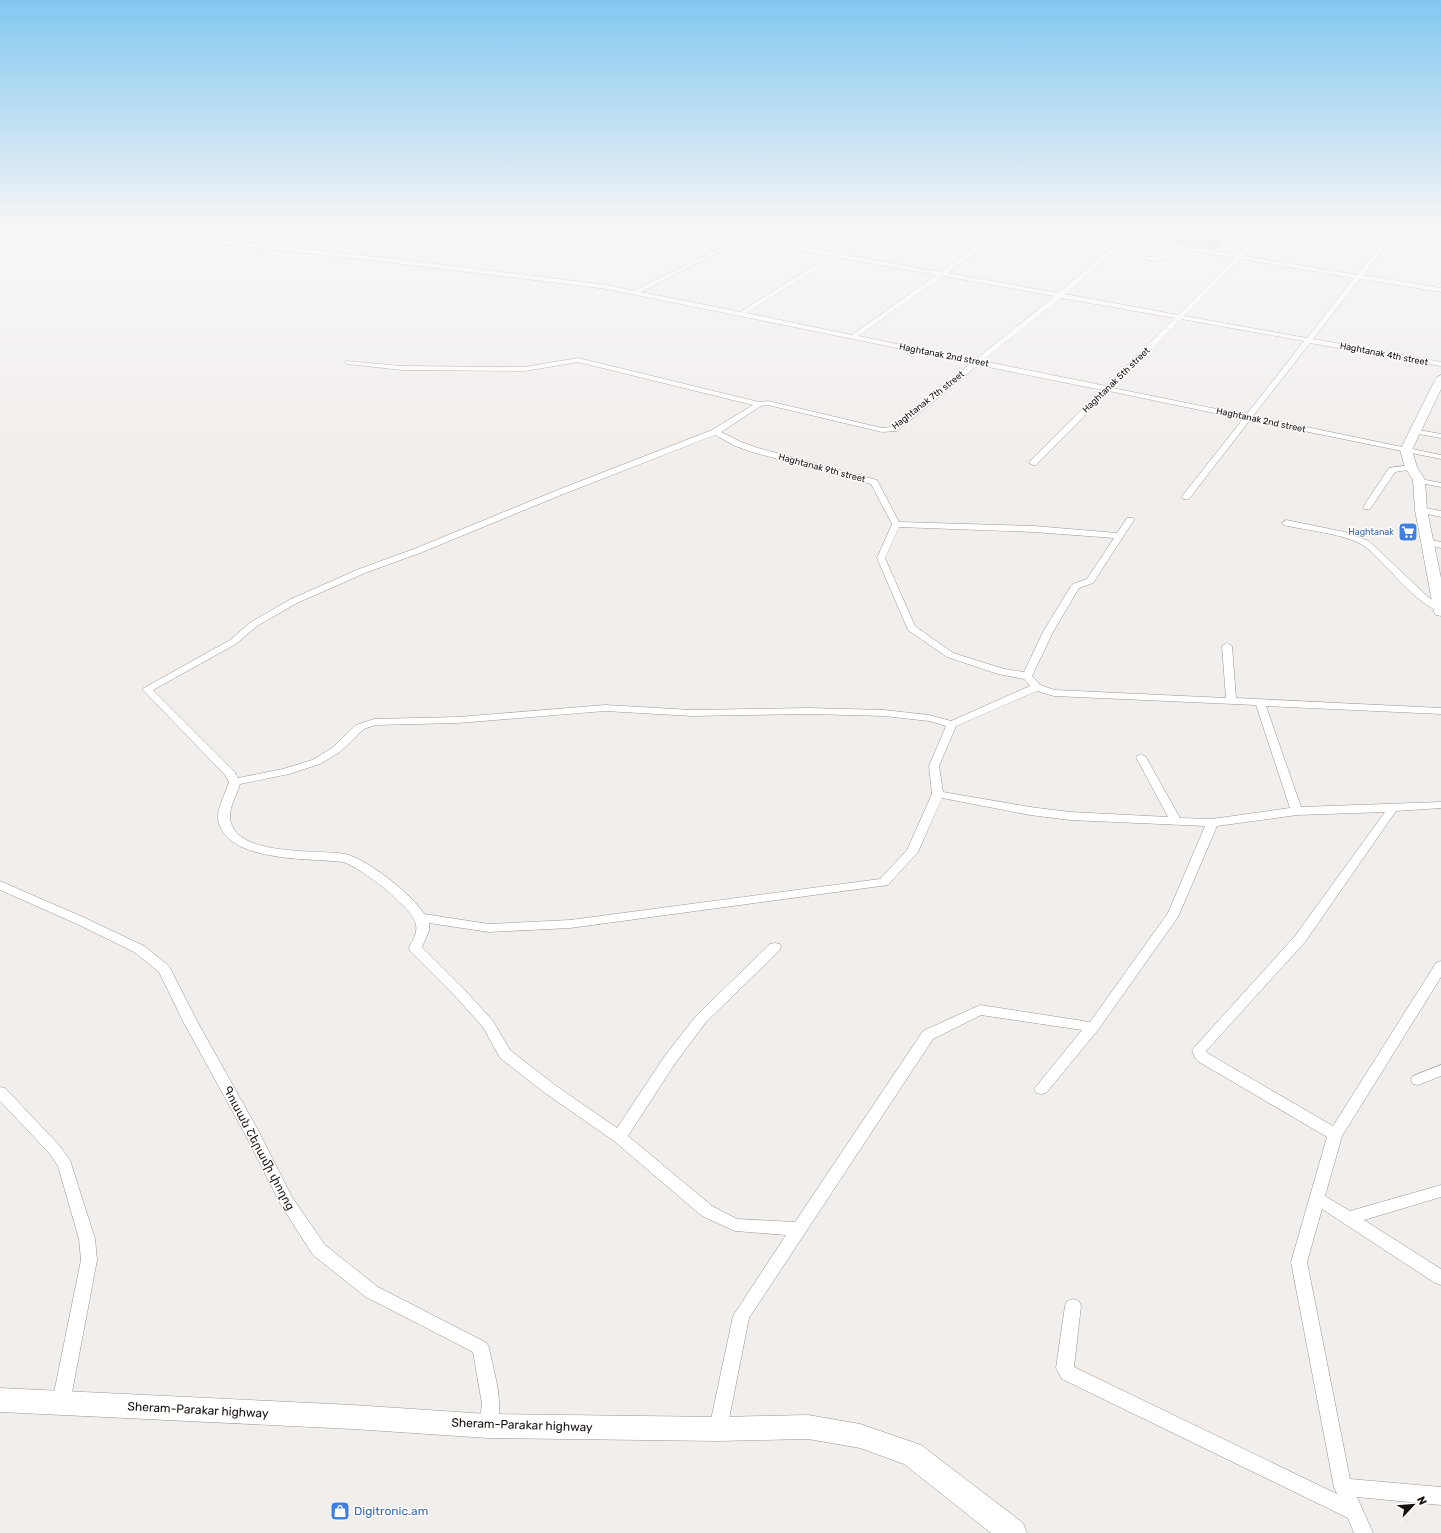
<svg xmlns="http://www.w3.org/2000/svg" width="1441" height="1533" font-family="Rubik,'Noto Sans Armenian',sans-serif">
	<rect width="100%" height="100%" fill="#f1eeec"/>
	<polygon fill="#c4c1bf" points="1186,232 1227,239 1216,249 1174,242"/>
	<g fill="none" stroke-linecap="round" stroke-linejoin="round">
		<g stroke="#989694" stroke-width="1">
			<g id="street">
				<path d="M107 230H125L387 258 607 285 634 291 723 246 725 247V249L641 292 740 312 830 256 751 242 721 246 713 249 641 230H651L712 245C746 231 799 247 835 253L872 230H879L841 254 940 272 1000 230H1007L947 273 1058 293 1121 240 1069 230H1082L1125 237 1133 230H1139L1130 238 1238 255 1264 230H1270L1244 256 1357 275 1392 230H1398L1363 275 1441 288V292L1360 279 1313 339 1441 362V366L1310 343 1253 416 1441 455V459L1250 420 1189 499H1183L1182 497 1183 495 1243 419 1109 391 1036 465H1033L1029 463 1030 461 1102 390 978 365 897 431 882 432 768 405 761 406 721 432 741 442 758 448 877 480 899 522 1034 526 1117 533 1127 518H1133L1134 520 1093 583 1079 588 1053 632 1032 676 1040 685 1055 690 1226 698 1222 646 1227 643 1232 646 1236 698 1441 708V714L1266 706 1301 807 1441 802V808L1396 811 1305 942 1206 1051 1209 1054 1333 1126 1436 963 1441 961V977L1342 1136 1325 1196 1350 1211 1441 1185V1197L1364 1220 1441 1269V1285L1435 1283 1322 1209 1307 1262 1350 1479 1441 1487V1505L1357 1497 1373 1533H1354L1348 1518 1062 1379 1056 1368 1065 1306 1067 1301 1073 1299 1079 1301 1081 1306 1074 1367 1337 1494 1334 1487 1291 1262 1327 1137 1199 1062 1195 1058 1192 1050 1295 936 1385 812 1297 815 1217 826 1178 917 1098 1030 1046 1093 1041 1094 1036 1093 1034 1089 1082 1030 981 1015 933 1039 749 1318 727 1429 724 1435 718 1437 712 1435 709 1429 733 1316 786 1235 735 1231 702 1216 614 1141 545 1093 500 1058 483 1027 454 995 410 951 409 948C412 941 418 933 416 925 414 908 360 867 343 862 311 858 221 863 218 817 218 806 226 792 229 782L225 775 142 689 230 640 251 622 291 599 359 569 414 549 555 491 712 430 753 405 578 362 525 371 402 370 348 364 345 362 346 361 402 366 525 367 578 358 759 402 768 401 882 428 892 427 971 363 607 289 387 262 110 232ZM1127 241 1174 248 1163 256 1146 257 1145 258C1157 266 1171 256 1180 249L1235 258 1178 315 1065 294ZM836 257 936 275 852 335 746 313ZM1241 259 1354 278 1307 338 1184 316ZM943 276 1055 296 975 360 858 336ZM1061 298 1175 318 1106 386 982 361ZM1181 319 1304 341 1246 415 1113 388ZM715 435 735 446 752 452 871 484 892 524 877 558 908 630 947 657 998 674 1024 679 1030 686 951 721 929 715 884 710 809 708 692 710 605 705 458 717 374 719 356 725 332 748 312 760 283 769 238 778 234 771 153 690 236 644 257 626 297 603 365 573 420 553 561 495ZM899 527 1034 532 1114 538 1087 579 1073 584 1071 586 1043 632 1024 672 1004 669 953 653 915 626 885 558ZM1037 691 1054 696 1256 705 1290 808 1212 819 1180 818 1146 757 1141 754 1136 757 1168 817 1070 812 1030 807 943 792 939 766 956 726ZM605 711 692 716 809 714 884 716 929 721 946 726 929 766 932 794 907 850 880 879 570 920 489 924 424 914C412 894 367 859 345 854 318 849 231 858 230 816 230 806 237 794 240 784L289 774 320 764 340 752 364 729 375 725 458 723ZM942 798 1030 815 1070 820 1205 826 1168 913 1090 1022 980 1005 923 1031 795 1222 737 1219 712 1206 628 1136 674 1065 706 1022 780 950 781 947 780 944 775 943 770 944 696 1016 664 1057 617 1128 555 1085 510 1050 493 1021 464 989 422 947 429 931V923L489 932 570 928 888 885 918 852Z"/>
				<polygon points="424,230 435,230 497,241 577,230 591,230 588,232 497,245"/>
				<polygon points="1413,429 1441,434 1441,438 1413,433"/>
				<polygon points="1411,465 1415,467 1414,469 1395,472 1370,509 1364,509 1363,507 1389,468"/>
				<polygon points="1416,478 1441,483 1441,487 1416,482"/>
				<polygon points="1421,507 1441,511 1441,517 1418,512 1417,510"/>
				<path d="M1286 520 1345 532 1369 541 1428 597 1441 605V611C1419 609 1383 559 1364 546 1347 534 1304 530 1283 525L1282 523Z"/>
				<polygon points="1427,539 1441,542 1441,548 1424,544 1423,542 1424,540"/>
				<path d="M0 881 83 917 144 946 169 966 198 1023 258 1130 292 1197 325 1245 378 1287 487 1343 489 1348C494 1374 506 1406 494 1432L488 1434 482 1432 479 1426 482 1404 473 1352 366 1297 313 1255 281 1205 246 1136 184 1023 159 972 134 952 75 923 0 890Z"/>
				<polygon points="1441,1065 1441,1076 1418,1085 1413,1084 1411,1080 1413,1076"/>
				<polygon points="0,1087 5,1088 59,1145 70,1160 95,1239 97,1260 70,1403 67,1409 61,1411 55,1409 52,1403 81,1260 79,1239 58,1166 49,1153 0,1101"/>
			</g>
		</g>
		<g stroke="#989694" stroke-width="1">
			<g id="secondary">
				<polygon points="1441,375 1441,389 1412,450 1417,467 1425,480 1427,510 1441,578 1441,616 1436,615 1434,612 1415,510 1413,480 1405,467 1400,450 1436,378"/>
				<polygon points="0,1388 353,1405 488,1414 718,1417 808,1415 860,1424 921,1445 1023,1523 1027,1533 991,1533 904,1464 860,1448 808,1439 718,1441 488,1438 353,1429 0,1412"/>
			</g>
		</g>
		<use href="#street" fill="#fff" fill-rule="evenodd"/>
		<use href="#secondary" fill="#fff" fill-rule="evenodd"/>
	</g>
	<linearGradient id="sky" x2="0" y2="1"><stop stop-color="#82c7f0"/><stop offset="0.52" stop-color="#f9f7f6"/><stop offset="1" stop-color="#f9f7f6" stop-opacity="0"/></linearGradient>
	<rect width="1441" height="445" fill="url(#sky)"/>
	<defs>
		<g id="supermarket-square" transform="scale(1)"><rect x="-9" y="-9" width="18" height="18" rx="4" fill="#3f7fe0" stroke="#fefbf9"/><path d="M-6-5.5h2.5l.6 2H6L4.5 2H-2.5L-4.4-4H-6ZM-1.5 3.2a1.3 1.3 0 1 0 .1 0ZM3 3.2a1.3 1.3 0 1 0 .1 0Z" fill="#fff"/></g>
		<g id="shop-square" transform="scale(1)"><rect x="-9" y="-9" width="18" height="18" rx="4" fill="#3f7fe0" stroke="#fefbf9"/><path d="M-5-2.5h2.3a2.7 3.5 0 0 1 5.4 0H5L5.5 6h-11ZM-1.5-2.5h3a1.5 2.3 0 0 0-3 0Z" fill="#fff"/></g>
	</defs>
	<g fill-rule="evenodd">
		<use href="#supermarket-square" x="1408" y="532"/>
		<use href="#shop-square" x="340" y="1511"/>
	</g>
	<g text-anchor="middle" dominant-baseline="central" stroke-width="3" stroke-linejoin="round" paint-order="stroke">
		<g font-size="9" fill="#121110" stroke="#fefbf9">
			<text transform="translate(1384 354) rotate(11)">Haghtanak 4th street</text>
			<text transform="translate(944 355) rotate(11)">Haghtanak 2nd street</text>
			<text transform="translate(1116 380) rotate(-44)">Haghtanak 5th street</text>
			<text transform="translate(928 400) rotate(-38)">Haghtanak 7th street</text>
			<text transform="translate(1261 420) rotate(12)">Haghtanak 2nd street</text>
			<text transform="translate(822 468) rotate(15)">Haghtanak 9th street</text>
		</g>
		<g font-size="9" fill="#366cbe" stroke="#fefbf9" text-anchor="end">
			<text x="1394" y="532">Haghtanak</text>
		</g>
		<g font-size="12" fill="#121110" stroke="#fefbf9">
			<text transform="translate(259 1148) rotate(62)">Գուսան Շերամի փողոց</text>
			<text transform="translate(198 1410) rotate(3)">Sheram-Parakar highway</text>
			<text transform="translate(522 1425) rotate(2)">Sheram-Parakar highway</text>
		</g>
		<g font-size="12" fill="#366cbe" stroke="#fefbf9" text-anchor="start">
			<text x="354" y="1511">Digitronic.am</text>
		</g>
	</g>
	<g transform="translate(1413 1505) rotate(64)" stroke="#fefbf9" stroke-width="3" paint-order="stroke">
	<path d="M0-3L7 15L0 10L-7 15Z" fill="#121110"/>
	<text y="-6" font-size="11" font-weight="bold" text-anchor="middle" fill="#121110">N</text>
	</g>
</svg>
